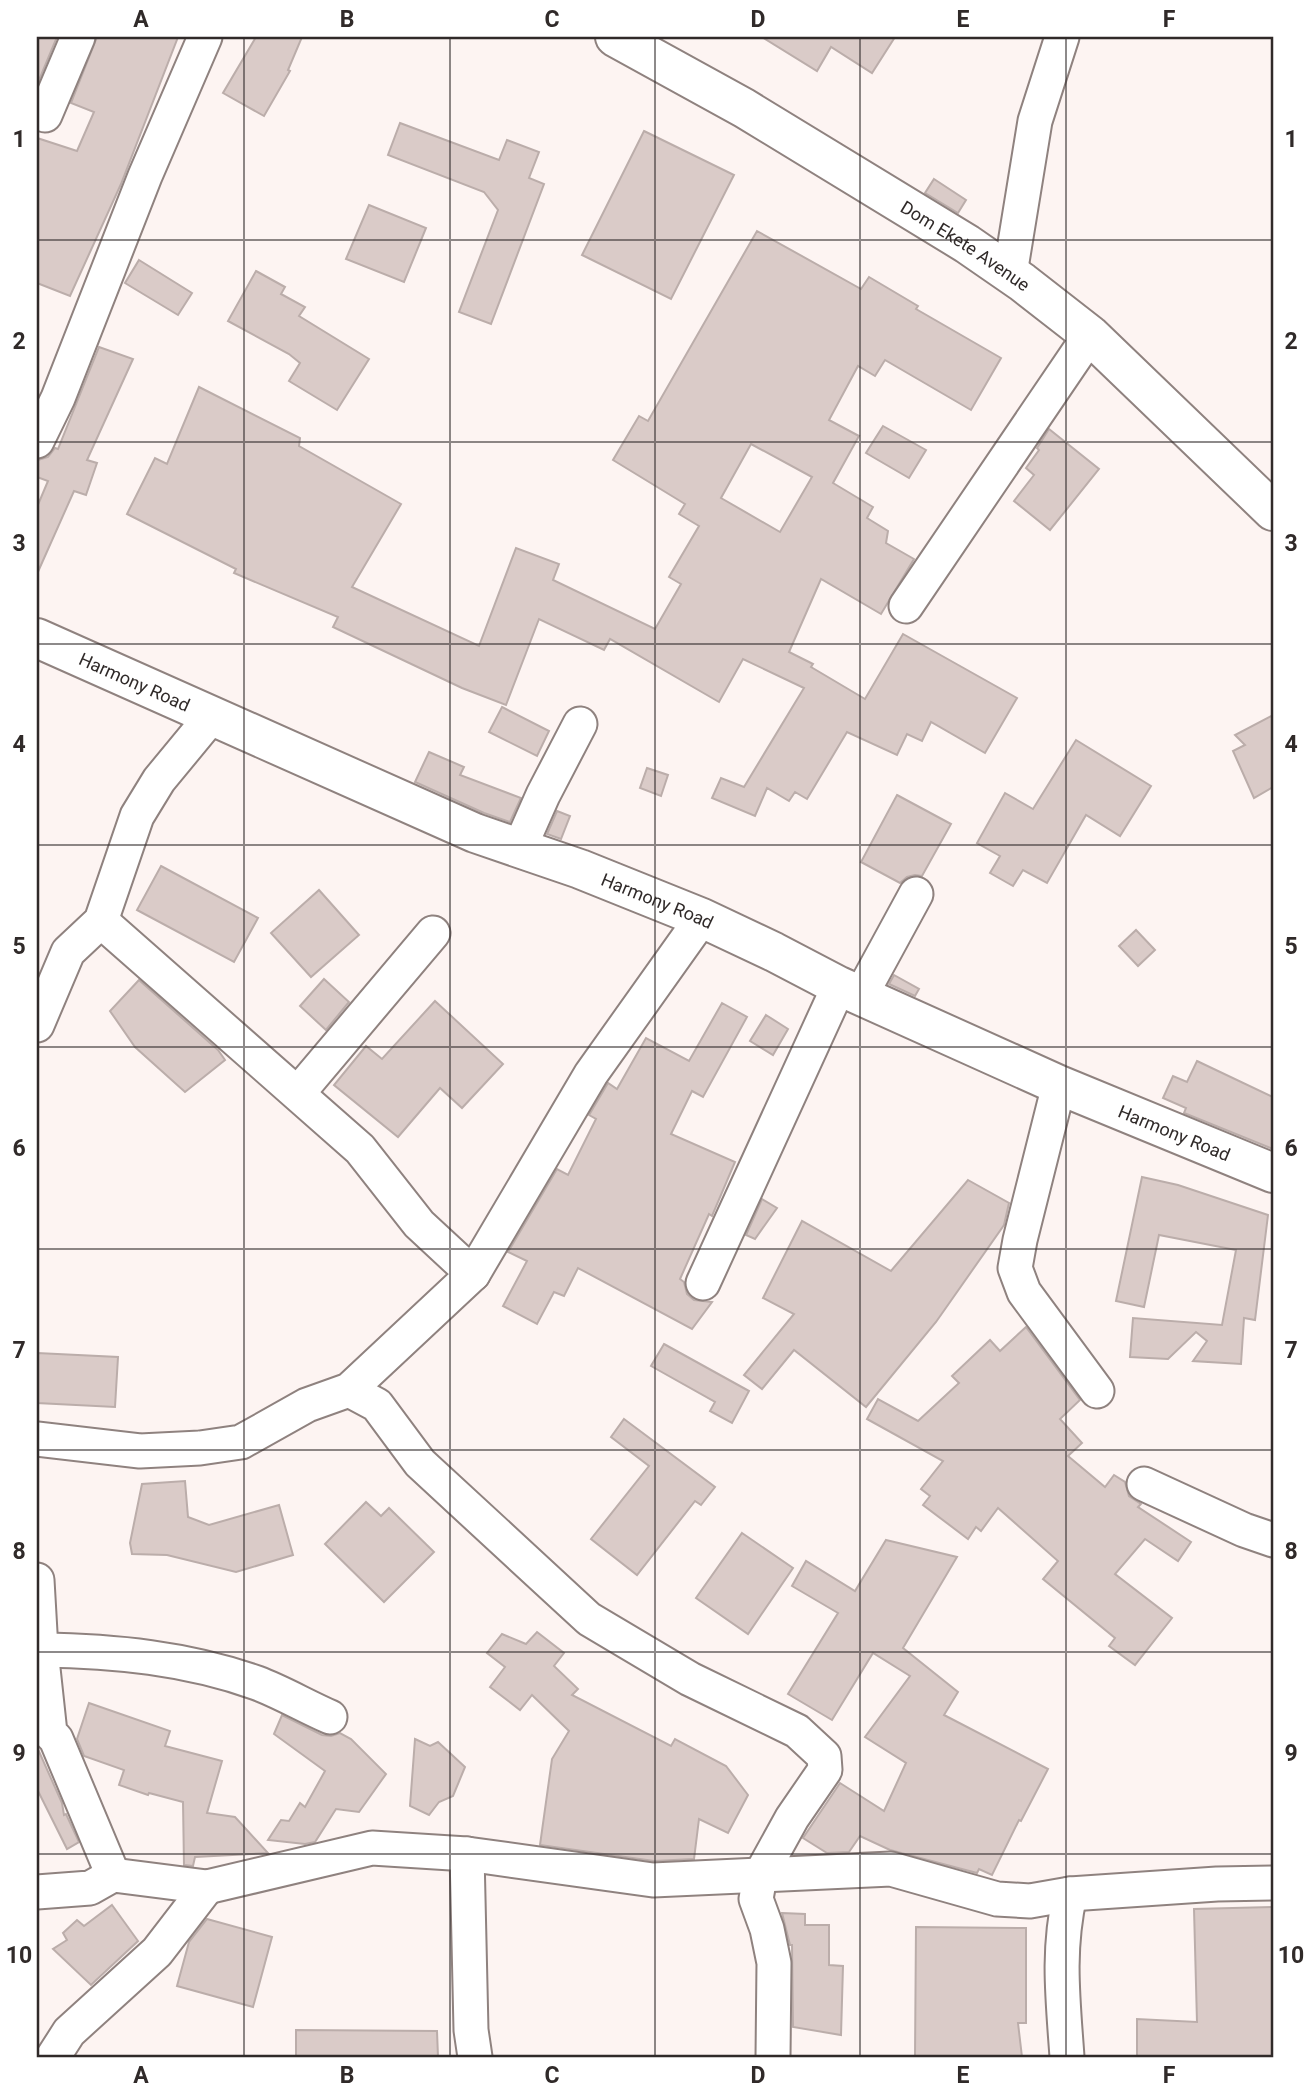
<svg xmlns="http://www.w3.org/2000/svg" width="1310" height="2094" font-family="Roboto,sans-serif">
	<rect width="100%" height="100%" fill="#fdf4f2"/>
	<g fill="#dacbc8" stroke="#bbadaa" stroke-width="2" fill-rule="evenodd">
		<polygon points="37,37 57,37 37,85"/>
		<polygon points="97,37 178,37 121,184 70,296 37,283 37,138 77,151 94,112 71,103"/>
		<polygon points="256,37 302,37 288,70 290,71 264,116 223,93"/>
		<polygon points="762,37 895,37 872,73 831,47 817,71"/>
		<polygon points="400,123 499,160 507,140 539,152 529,178 544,184 491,324 459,312 498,210 484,192 388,155"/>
		<polygon points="644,131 734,175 671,299 582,255"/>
		<polygon points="934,179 966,200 958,213 925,193"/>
		<polygon points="369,205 426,228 404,282 346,259"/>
		<path d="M757 231 861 289 869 277 918 306 916 309 1001 358 971 410 885 360 875 376 858 366 829 420 859 436 833 483 873 507 867 518 888 531 886 543 914 559 881 614 821 579 789 652 813 664 811 667 865 699 903 634 1017 698 985 753 931 722 922 741 907 734 897 755 847 732 807 799 795 792 789 801 767 788 755 816 712 798 721 778 744 787 804 688 743 659 719 702 610 639 604 650 539 619 506 705 462 688 333 627 338 617 234 573 236 569 127 514 155 458 167 464 199 387 300 438 299 446 401 504 352 587 479 646 516 548 559 564 553 580 655 629 681 584 669 577 699 526 679 514 685 504 613 460 639 416 648 421ZM751 444 812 477 780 532 721 498Z"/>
		<polygon points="139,260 192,293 178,315 125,283"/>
		<polygon points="256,271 285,287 281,294 305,307 299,316 369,359 337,410 289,381 300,363 289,354 228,321"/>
		<polygon points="99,347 133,359 87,460 97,463 86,495 74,491 37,574 37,507 48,481 37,477 37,463 38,460 48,457 55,448 58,449"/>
		<polygon points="883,426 926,450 909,478 866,453"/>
		<polygon points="1049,429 1099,469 1050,530 1014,501 1034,475 1026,468 1039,450 1037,448"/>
		<polygon points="502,707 549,731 537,756 489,732"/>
		<polygon points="1273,715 1273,787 1254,798 1233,751 1245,745 1235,735"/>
		<polygon points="1076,740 1151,786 1120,836 1086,815 1047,883 1023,870 1013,886 990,873 1000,856 977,843 1005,793 1033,809"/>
		<polygon points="429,752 464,767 460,775 521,798 510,822 484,813 415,782"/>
		<polygon points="647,768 668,775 661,796 640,788"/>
		<polygon points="897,795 951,824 922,876 915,875 907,877 900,883 861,862"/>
		<polygon points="557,811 570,816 561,839 547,834"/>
		<polygon points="161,866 258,918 234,962 137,910"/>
		<polygon points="319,890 359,935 311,977 271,933"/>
		<polygon points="1136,930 1155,950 1138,966 1119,946"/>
		<polygon points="894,975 919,989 915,996 889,984"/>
		<polygon points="324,979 349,1002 326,1030 300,1006"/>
		<polygon points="139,980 218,1050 225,1060 185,1092 135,1047 110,1011"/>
		<polygon points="435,1001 503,1064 462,1108 440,1088 398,1137 334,1085 366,1046 382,1059"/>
		<polygon points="722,1003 747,1017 703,1097 692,1091 671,1134 735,1162 712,1216 709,1214 680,1279 684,1282 687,1294 694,1300 712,1302 692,1329 578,1268 564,1296 554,1292 537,1324 503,1306 527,1261 508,1252 557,1169 568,1175 596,1119 589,1115 608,1083 617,1089 646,1038 689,1061"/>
		<polygon points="766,1015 788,1029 773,1055 750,1041"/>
		<polygon points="1197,1061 1273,1097 1273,1149 1184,1113 1186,1108 1163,1098 1173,1076 1187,1082"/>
		<polygon points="1142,1177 1178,1185 1268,1215 1255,1320 1244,1318 1241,1364 1193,1361 1207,1341 1196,1332 1168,1359 1130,1357 1133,1318 1222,1325 1236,1250 1159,1235 1144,1307 1116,1301"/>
		<polygon points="968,1180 1009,1203 1004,1225 936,1322 866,1407 794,1350 762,1389 744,1375 794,1314 763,1298 802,1221 891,1271"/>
		<polygon points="762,1199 777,1208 755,1239 746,1235"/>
		<polygon points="1026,1327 1080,1400 1060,1419 1082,1443 1068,1456 1105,1487 1114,1475 1125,1482 1129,1496 1141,1504 1138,1507 1191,1542 1178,1561 1145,1539 1115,1574 1172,1618 1135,1665 1109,1646 1115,1638 1043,1579 1058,1561 998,1508 981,1531 976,1527 968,1539 923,1505 930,1496 921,1489 943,1461 867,1419 878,1399 918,1421 959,1383 952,1376 990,1340 1000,1351"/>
		<polygon points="664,1344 749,1391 732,1423 710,1411 715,1402 651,1366"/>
		<polygon points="37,1353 118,1357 115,1407 37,1403"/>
		<polygon points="624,1419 715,1487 701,1505 695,1501 637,1575 591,1539 649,1466 611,1437"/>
		<polygon points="185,1481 188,1517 209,1525 279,1505 293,1555 236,1572 167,1555 132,1554 130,1543 142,1484"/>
		<polygon points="366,1502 381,1516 389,1508 434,1552 384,1602 325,1544"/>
		<polygon points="742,1533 793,1568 748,1634 696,1598"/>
		<polygon points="886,1540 957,1557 903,1648 958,1692 944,1715 1048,1769 1021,1821 1019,1820 992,1875 979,1869 977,1873 890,1850 860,1836 849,1852 827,1853 803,1838 840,1783 884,1811 906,1763 865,1737 910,1676 873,1653 832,1720 788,1694 838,1613 792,1586 806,1561 855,1591"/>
		<polygon points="537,1632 564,1653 554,1666 578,1689 572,1695 671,1746 675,1739 726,1766 748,1795 728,1833 699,1819 694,1859 654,1861 540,1845 552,1759 569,1731 532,1695 520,1710 490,1687 505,1667 487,1653 502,1634 526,1644"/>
		<polygon points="89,1703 170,1731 165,1746 222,1761 207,1813 235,1817 268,1853 195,1857 193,1866 184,1865 183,1802 149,1793 148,1795 119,1785 124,1770 84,1756 77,1739"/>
		<polygon points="282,1715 322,1735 331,1736 340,1733 351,1739 386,1774 359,1812 336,1809 315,1842 305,1844 268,1840 281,1820 289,1821 300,1803 305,1807 325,1771 274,1734"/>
		<polygon points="415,1739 430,1746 438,1742 465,1767 453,1796 439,1802 429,1815 410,1806"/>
		<polygon points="37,1747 62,1803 64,1815 66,1814 79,1842 67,1849 37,1789"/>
		<polygon points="112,1905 138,1941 91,1985 53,1949 67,1940 63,1933 77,1920 84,1926"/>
		<polygon points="1273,1907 1273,2057 1137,2057 1137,2019 1197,2022 1194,1909"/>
		<polygon points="782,1913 805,1914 805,1925 829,1925 829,1965 843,1966 841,2035 793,2027 792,1945 790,1945"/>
		<polygon points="207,1919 272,1937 253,2007 177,1986 189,1942"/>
		<polygon points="916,1927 1026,1928 1026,2023 1018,2023 1022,2057 915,2057"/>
		<polygon points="296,2030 437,2031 438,2057 296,2057"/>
	</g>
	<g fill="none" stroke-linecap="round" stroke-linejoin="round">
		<g stroke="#8f827f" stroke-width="37">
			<g id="street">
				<polyline points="45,115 78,37"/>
				<polyline points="1010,274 1035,121 1062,37"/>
				<polyline points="37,441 58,398 145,176 205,37"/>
				<polyline points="906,606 1090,335"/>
				<polyline points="520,847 543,795 580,724"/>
				<polyline points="861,995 916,894"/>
				<polyline points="37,1025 68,952 101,921 137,816 159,780 211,717"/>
				<polyline points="1059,1085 1020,1240 1015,1268 1024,1292 1097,1391"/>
				<polyline points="298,1093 433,933"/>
				<polyline points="473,1274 591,1074 702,918"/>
				<polyline points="703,1283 839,986"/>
				<polyline points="349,1390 377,1405 420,1463 589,1619 690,1679 797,1731 824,1756 825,1770 792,1818 760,1876 756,1899 767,1929 774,1963 773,2057"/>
				<polyline points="37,1439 140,1451 200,1448 241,1442 307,1405 349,1390 473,1274 419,1224 360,1149 101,921"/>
				<polyline points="1144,1484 1244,1530 1273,1540"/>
				<polyline points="37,1580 41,1650 50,1733 56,1739 113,1875"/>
				<path d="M41 1650C114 1651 187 1658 257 1683 281 1692 305 1706 330 1717"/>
				<polyline points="467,1854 471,2030 475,2057"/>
				<polyline points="37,1892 90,1888 113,1875 207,1887 372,1848 467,1854 653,1880 891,1869 997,1899 1030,1901 1070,1894 1217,1884 1273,1883"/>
				<polyline points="53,2057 69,2032 157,1952 207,1887"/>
				<path d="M1067 2057C1063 1999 1057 1952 1070 1894"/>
			</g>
		</g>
		<g stroke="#8f827f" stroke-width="42">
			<g id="secondary">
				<path id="s1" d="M615 37 744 108 967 244 1022 282 1090 335 1273 511"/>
				<path id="s2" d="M37 638 475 833 580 869 702 918 774 952 839 986 1059 1085 1273 1173"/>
			</g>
		</g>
		<use href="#street" stroke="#fff" stroke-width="33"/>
		<use href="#secondary" stroke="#fff" stroke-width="38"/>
	</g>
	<path fill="none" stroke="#302a29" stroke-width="2" stroke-opacity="0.55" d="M244 37V2057M450 37V2057M655 37V2057M860 37V2057M1066 37V2057M37 240H1273M37 442H1273M37 644H1273M37 845H1273M37 1047H1273M37 1249H1273M37 1450H1273M37 1652H1273M37 1854H1273"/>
	<g text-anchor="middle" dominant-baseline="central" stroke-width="6" stroke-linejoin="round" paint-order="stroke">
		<g font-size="18" fill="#302a29" stroke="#fff">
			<text stroke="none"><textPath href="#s1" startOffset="408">Dom Ekete Avenue</textPath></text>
			<text stroke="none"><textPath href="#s2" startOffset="107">Harmony Road</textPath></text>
			<text stroke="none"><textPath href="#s2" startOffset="674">Harmony Road</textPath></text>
			<text stroke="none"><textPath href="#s2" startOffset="1241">Harmony Road</textPath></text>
		</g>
	</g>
	<rect width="1310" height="2094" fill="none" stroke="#ffffff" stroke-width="77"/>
	<rect x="38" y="38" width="1234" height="2018" fill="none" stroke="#302a29" stroke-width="2.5"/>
	<g font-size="23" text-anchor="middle" font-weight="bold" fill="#302a29">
		<text x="141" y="27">A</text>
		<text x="347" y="27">B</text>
		<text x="552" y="27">C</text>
		<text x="758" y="27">D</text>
		<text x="963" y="27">E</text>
		<text x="1169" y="27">F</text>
		<text x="19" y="147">1</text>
		<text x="1291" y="147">1</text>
		<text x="19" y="349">2</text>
		<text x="1291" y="349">2</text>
		<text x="19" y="551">3</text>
		<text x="1291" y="551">3</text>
		<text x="19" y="752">4</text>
		<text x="1291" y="752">4</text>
		<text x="19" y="954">5</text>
		<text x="1291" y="954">5</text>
		<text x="19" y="1156">6</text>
		<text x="1291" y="1156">6</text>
		<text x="19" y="1358">7</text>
		<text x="1291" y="1358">7</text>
		<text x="19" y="1559">8</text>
		<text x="1291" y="1559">8</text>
		<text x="19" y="1761">9</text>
		<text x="1291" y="1761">9</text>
		<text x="19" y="1963">10</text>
		<text x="1291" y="1963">10</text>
		<text x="141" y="2083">A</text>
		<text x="347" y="2083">B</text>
		<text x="552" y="2083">C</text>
		<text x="758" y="2083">D</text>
		<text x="963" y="2083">E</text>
		<text x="1169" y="2083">F</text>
	</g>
</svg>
